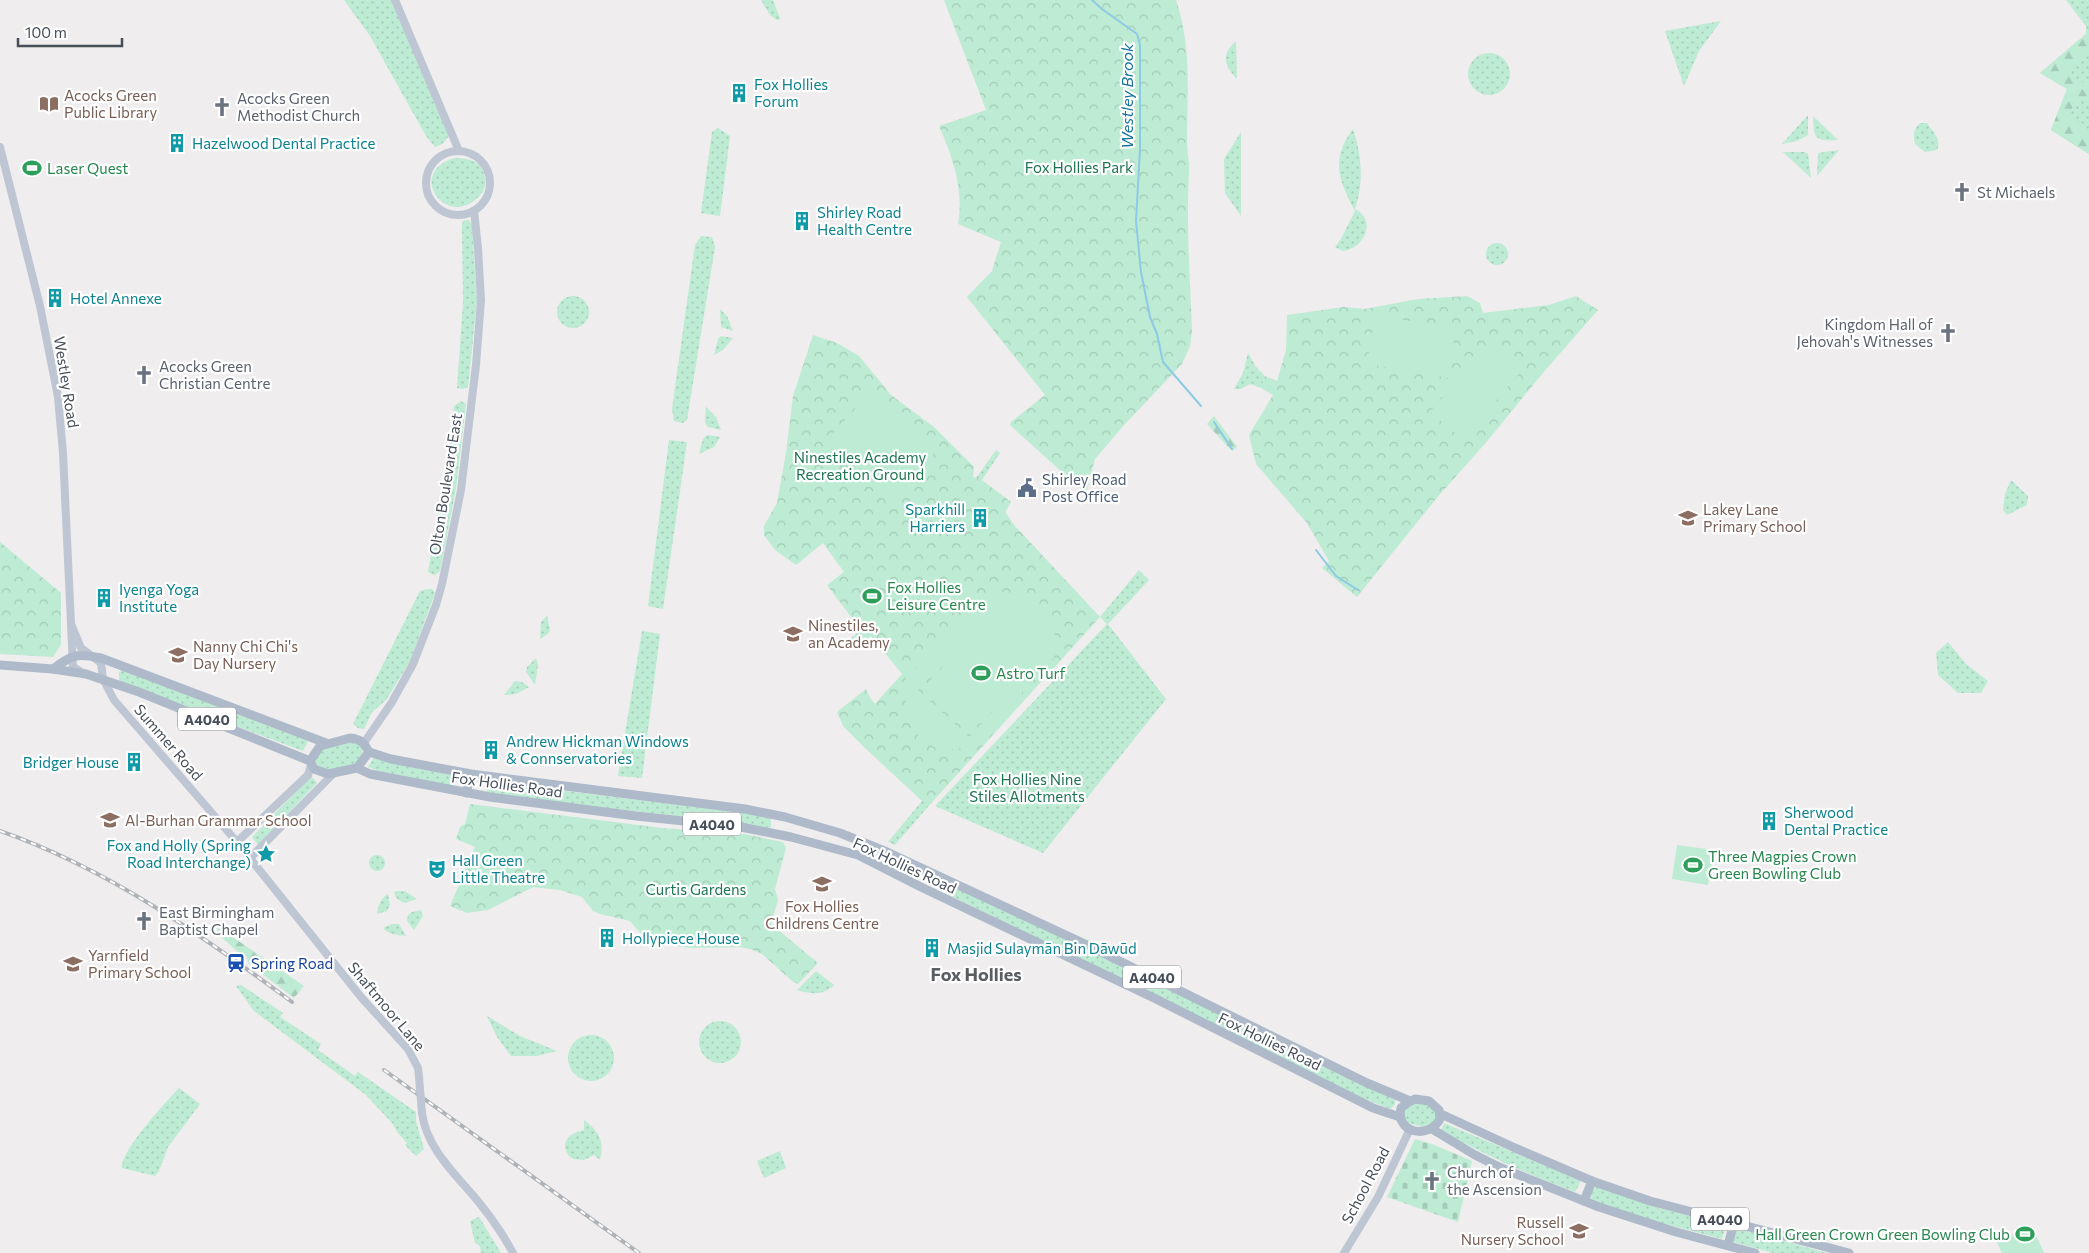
<svg xmlns="http://www.w3.org/2000/svg" width="2089" height="1253" font-family="Commissioner,sans-serif">
	<defs>
		<pattern id="grass-dots" width="8" height="8" patternUnits="userSpaceOnUse" patternTransform="scale(1.25)"><rect width="8" height="8" fill="#bdebd3"/><path d="M2 2h.1M6 6h.1" fill="none" stroke="#a4cbb7" stroke-width="1.8" stroke-linecap="round"/></pattern>
		<pattern id="forest-firs" width="22" height="20" patternUnits="userSpaceOnUse" patternTransform="scale(1.25)"><rect width="22" height="20" fill="#bdebd3"/><path d="M5 1l3.5 6h-7zM16 11l3.5 6h-7z" fill="#a4cbb7"/></pattern>
		<pattern id="cemetery-stones" width="16" height="16" patternUnits="userSpaceOnUse" patternTransform="scale(1.25)"><rect width="16" height="16" fill="#bdebd3"/><path d="M2 7V4a2 2 0 0 1 4 0v3zM10 15v-3a2 2 0 0 1 4 0v3z" fill="#a4cbb7"/></pattern>
		<pattern id="park-crowns" width="20" height="18" patternUnits="userSpaceOnUse" patternTransform="scale(1.25)"><rect width="20" height="18" fill="#bdebd3"/><path d="M2 6a3 3 0 1 1 6 0M12 15a3 3 0 1 1 6 0" fill="none" stroke="#a4cbb7"/></pattern>
	</defs>
	<rect width="100%" height="100%" fill="#efeded"/>
	<g fill="url(#grass-dots)">
		<polygon points="344,0 391,0 449,136 442,144 435,147 426,136 370,36"/>
		<polygon points="761,0 773,0 780,19 777,20 770,15"/>
		<polygon points="2066,0 2089,0 2089,154 2051,130 2067,89 2040,73 2086,34 2086,26"/>
		<polygon points="1721,21 1699,51 1684,86 1665,31"/>
		<path d="M1236 41 1237 78 1235 77C1223 63 1222 54 1236 41Z"/>
		<circle cx="1489" cy="74" r="21"/>
		<polygon points="1808,115 1808,135 1797,141 1782,144"/>
		<path d="M1813 116 1838 140C1814 141 1814 139 1813 116Z"/>
		<path d="M1920 123H1927C1933 132 1942 140 1937 150L1925 152 1915 144C1913 135 1913 130 1920 123Z"/>
		<polygon points="718,128 730,136 720,216 701,213 712,132"/>
		<path d="M1353 129C1362 156 1364 182 1355 209 1377 220 1365 248 1343 251L1335 247 1341 239 1355 211C1339 181 1330 159 1353 129Z"/>
		<polygon points="1241,132 1241,216 1225,193 1224,159"/>
		<polygon points="1839,150 1817,176 1818,153"/>
		<polygon points="1783,152 1805,152 1808,154 1811,178"/>
		<path d="M455 158C471 158 484 162 485 180 486 185 484 190 481 194 448 233 404 172 455 158Z"/>
		<polygon points="464,220 469,220 472,225 477,301 468,387 463,389 457,388 463,303 462,224"/>
		<polygon points="701,236 712,237 715,247 687,420 683,423 674,421 672,409 695,245"/>
		<circle cx="1497" cy="254" r="11"/>
		<circle cx="573" cy="312" r="16"/>
		<polygon points="720,309 727,316 733,331 721,327"/>
		<polygon points="721,336 733,338 723,350 714,355 718,339"/>
		<polygon points="1248,353 1256,367 1265,376 1261,388 1250,384 1241,389 1234,389 1243,373"/>
		<polygon points="461,401 466,404 456,488 440,571 435,575 428,572 443,488 454,406"/>
		<polygon points="706,407 716,417 721,430 708,427 705,423"/>
		<polygon points="707,435 720,437 714,447 699,454 703,439"/>
		<polygon points="669,440 687,442 663,609 648,606"/>
		<polygon points="996,450 1000,453 982,480 976,478"/>
		<polygon points="2011,480 2028,496 2027,505 2007,515 2003,510 2005,494"/>
		<polygon points="1139,570 1149,580 1108,624 1166,699 1043,853 935,806 1107,624 1100,617"/>
		<polygon points="427,589 432,589 435,593 410,661 386,700 372,712 364,729 358,728 353,724 420,591"/>
		<polygon points="547,616 550,630 548,634 540,639 541,622"/>
		<polygon points="642,631 660,634 642,778 618,776"/>
		<polygon points="1948,642 1966,664 1988,681 1981,693 1958,693 1938,675 1936,653"/>
		<polygon points="536,658 538,665 535,685 526,672 527,667"/>
		<polygon points="122,670 308,741 303,751 119,682 119,672"/>
		<polygon points="515,681 522,682 529,687 516,694 504,695"/>
		<path d="M355 741 362 746V757C353 769 328 775 316 764L315 760 321 748Z"/>
		<polygon points="374,757 405,766 454,775 457,779 455,785 450,786 378,771 368,767"/>
		<polygon points="311,776 317,783 258,845 252,837"/>
		<polygon points="490,784 549,789 746,813 771,818 771,827 766,828 741,823 552,802 487,792 486,789"/>
		<polygon points="922,801 933,801 895,845 888,842"/>
		<circle cx="377" cy="863" r="8"/>
		<polygon points="957,888 1171,989 1395,1100 1395,1104 1391,1109 1364,1099 945,893 949,889"/>
		<polygon points="396,891 405,891 417,899 405,903 397,899 394,892"/>
		<path d="M388 894 390 905 387 911 377 914C378 906 380 899 388 894Z"/>
		<polygon points="421,910 423,916 414,930 407,921 408,915 412,912"/>
		<path d="M392 924H399L406 936C397 935 388 934 383 928Z"/>
		<path d="M816 971 834 985C823 996 811 994 797 990Z"/>
		<polygon points="241,985 283,1013 280,1017 321,1044 318,1050 355,1076 358,1072 416,1112 416,1121 424,1149 416,1156 405,1145 407,1143 397,1132 393,1124 366,1095 254,1011 236,986"/>
		<polygon points="487,1016 520,1036 557,1051 537,1056 511,1056 497,1037"/>
		<circle cx="720" cy="1042" r="21"/>
		<circle cx="591" cy="1058" r="23"/>
		<path d="M179 1088 200 1104 168 1147 159 1171 155 1176 122 1168C121 1150 165 1103 179 1088Z"/>
		<polygon points="1418,1103 1425,1104 1435,1110 1436,1121 1423,1127 1408,1123 1405,1118 1405,1110 1409,1106"/>
		<path d="M584 1120C599 1131 605 1142 600 1160L594 1155 584 1160 573 1159C557 1147 567 1133 584 1130Z"/>
		<path d="M1444 1123 1581 1181 1575 1192C1529 1175 1484 1155 1441 1130Z"/>
		<polygon points="780,1151 786,1168 764,1178 757,1161"/>
		<polygon points="1595,1186 1655,1207 1726,1225 1722,1239 1621,1212 1590,1199"/>
		<polygon points="479,1217 501,1253 481,1253 480,1246 475,1243 470,1221"/>
		<polygon points="1737,1228 1827,1253 1773,1253 1733,1242"/>
	</g>
	<g fill="url(#forest-firs)">
		<polygon points="2086,34 2089,37 2089,55 2071,69 2073,79 2089,84 2089,100 2074,99 2071,114 2089,130 2089,154 2051,130 2067,89 2040,73"/>
		<polygon points="1214,416 1237,447 1232,451 1207,424"/>
		<polygon points="218,927 304,986 294,998 249,964 246,956 239,953 217,933"/>
	</g>
	<polygon fill="url(#cemetery-stones)" points="1415,1139 1432,1144 1472,1161 1458,1222 1387,1197"/>
	<g fill="url(#park-crowns)">
		<path d="M944 0H1176C1192 47 1187 94 1187 143 1187 153 1190 163 1189 172 1186 225 1190 279 1192 331L1190 346 1182 364 1125 424 1095 459 1086 494 1010 425 1011 422 1045 395 967 297 992 271 1001 242 958 224C964 189 953 158 939 126L986 110Z"/>
		<polygon points="1467,296 1480,303 1483,313 1549,305 1576,296 1598,310 1542,374 1489,439 1435,500 1357,597 1322,568 1329,561 1307,523 1256,464 1249,435 1273,395 1261,388 1265,376 1277,381 1286,350 1287,315 1343,307 1365,309 1418,299"/>
		<polygon points="813,335 837,343 859,356 891,395 934,427 974,467 973,477 982,480 1011,502 1005,512 1015,526 1100,617 933,801 922,801 865,748 843,726 837,712 866,689 870,698 875,704 902,674 871,636 856,648 850,639 861,630 827,585 844,572 823,543 796,565 775,550 764,535 764,526 777,503 786,453 793,396"/>
		<polygon points="0,542 61,593 61,645 53,657 0,654"/>
		<polygon points="470,804 662,828 744,834 783,842 786,848 775,889 778,900 771,924 818,963 798,984 792,981 762,954 750,949 740,947 691,948 648,942 630,921 600,914 593,911 582,897 560,890 533,887 488,910 467,913 450,906 475,847 456,839 460,827 465,824"/>
	</g>
	<g fill="#bdebd3" fill-rule="evenodd">
		<polygon points="1375,315 1456,329 1448,378 1367,364"/>
		<polygon points="1491,339 1524,368 1463,440 1430,412"/>
		<polygon points="869,393 934,453 894,497 829,438"/>
		<path d="M995 585 1005 594C1046 596 1060 619 1054 658L975 743C953 754 930 752 915 732 912 728 908 723 907 718 904 709 906 699 906 690L900 685ZM994 609 1044 656 969 737 918 690Z"/>
		<polygon points="994,612 1041,657 969,734 922,689"/>
		<polygon points="1677,845 1714,850 1708,885 1672,879"/>
		<polygon points="2032,1226 2044,1253 2002,1253 1997,1242"/>
	</g>
	<g fill="none" stroke-linecap="round" stroke-linejoin="round">
		<g stroke="#8dcae5" stroke-width="2">
			<polyline points="1092,0 1102,9 1137,34 1140,45 1140,149 1136,221 1141,272 1150,317 1157,334 1163,362 1201,406"/>
			<polyline points="1214,422 1232,449"/>
			<polyline points="1316,550 1336,576 1358,590"/>
		</g>
		<g stroke="#bfc6d3" stroke-width="8">
			<polyline points="395,0 459,151"/>
			<polyline points="0,147 40,306 58,397 63,453 73,667 81,672"/>
			<circle cx="458" cy="183" r="32"/>
			<polyline points="72,626 81,648 101,663 103,679 114,700 237,842 361,997 408,1049 418,1068 419,1077"/>
			<polyline points="364,743 392,702 413,664 436,605 442,584 461,490 476,365 481,300 478,248 474,211"/>
			<polyline points="237,842 308,775 311,765"/>
			<polyline points="250,858 333,774"/>
			<path d="M422 1113C427 1151 459 1177 481 1205 493 1220 504 1236 513 1253"/>
			<polyline points="1344,1253 1378,1197 1410,1129"/>
		</g>
		<g stroke="#aebaca" stroke-width="9">
			<polyline points="0,665 53,669 86,674 139,692 310,761"/>
			<path d="M53 669C73 654 77 653 101 658L326 743"/>
			<path d="M350 738C361 739 364 743 369 752L357 768 328 774 314 769 310 761 320 746Z"/>
			<polyline points="369,752 391,759 471,774 745,809 785,817 840,833 887,852 1085,944 1367,1083 1410,1101"/>
			<polyline points="357,768 370,774 490,797 636,816 741,827 791,837 858,855 923,888 1154,998 1373,1108 1400,1117"/>
			<polyline points="466,793 471,774"/>
			<path d="M1415 1099 1429 1101 1439 1110 1440 1119C1429 1140 1395 1133 1401 1108L1407 1103Z"/>
			<polyline points="1441,1114 1515,1148 1592,1181 1650,1201 1849,1253"/>
			<polyline points="1432,1129 1475,1155 1499,1167 1599,1207 1676,1232 1755,1253"/>
			<polyline points="1584,1201 1592,1181"/>
			<polyline points="1728,1245 1734,1223"/>
		</g>
		<g stroke="#afb2b7" stroke-width="4">
			<g id="rail">
				<path d="M0 831C108 869 200 934 292 1002"/>
				<polyline points="384,1070 639,1253"/>
			</g>
		</g>
		<use href="#rail" stroke="#fff" stroke-width="2" stroke-dasharray="5.5" stroke-linecap="butt"/>
		<polyline stroke="#bfc6d3" stroke-width="8" points="419,1077 422,1113"/>
	</g>
	<defs>
		<g id="building-bare" transform="scale(1.5)"><path d="M-4-6H4V6H1V3H-1V6H-4ZM-2.5-4.3h1.7v1.8h-1.7ZM.8-4.3h1.7v1.8H.8ZM-2.5-1h1.7V.8h-1.7ZM.8-1h1.7V.8H.8Z" fill="#0f9aa8" stroke="#fff" stroke-width="2.5" paint-order="stroke"/></g>
		<g id="library-bare" transform="scale(1.5)"><path d="M-6-4Q-3-5.5-.7-3.5V5Q-3 3-6 4ZM6-4Q3-5.5 .7-3.5V5Q3 3 6 4Z" fill="#8d6e63" stroke="#fff" stroke-width="2.5" paint-order="stroke"/></g>
		<g id="church-bare" transform="scale(1.5)"><path d="M-1.2-6h2.4v3.5h3.3v2.4h-3.3V6h-2.4V-.1h-3.3v-2.4h3.3Z" fill="#6b7280" stroke="#fff" stroke-width="2.5" paint-order="stroke"/></g>
		<g id="stadium-bare" transform="scale(1.5)"><path d="M0-5a6.5 5 0 1 0 0 10a6.5 5 0 1 0 0-10ZM-3.5-1.8h7v3.6h-7Z" fill="#2e9e5b" stroke="#fff" stroke-width="2.5" paint-order="stroke"/></g>
		<g id="civic-bare" transform="scale(1.5)"><path d="M-.6-6.5H3V-4.5H.6V-3L4-1V1h2V6H-6V1h2V-1L-.6-3ZM-1.2 2.5V6h2.4V2.5Z" fill="#5c6f8a" stroke="#fff" stroke-width="2.5" paint-order="stroke"/></g>
		<g id="school-bare" transform="scale(1.5)"><path d="M0-5L7-2L0 1L-7-2ZM-4 1L0 2.5L4 1V4Q0 6-4 4Z" fill="#8d6e63" stroke="#fff" stroke-width="2.5" paint-order="stroke"/></g>
		<g id="sight-bare" transform="scale(1.5)"><path d="M0-6L1.8-2.2L6-1.7L2.9 1.2L3.7 5.4L0 3.3L-3.7 5.4L-2.9 1.2L-6-1.7L-1.8-2.2Z" fill="#0f9aa8" stroke="#fff" stroke-width="2.5" paint-order="stroke"/></g>
		<g id="theatre-bare" transform="scale(1.5)"><path d="M-5-5.5Q0-4 5-5.5V0Q5 5 0 6Q-5 5-5 0ZM-3.3-2.5H-1v1.5H-3.3ZM1-2.5H3.3v1.5H1ZM-2.8 1Q0 5.5 2.8 1Z" fill="#0f9aa8" stroke="#fff" stroke-width="2.5" paint-order="stroke"/></g>
		<g id="station-bare" transform="scale(1.5)"><path d="M-3-6H3Q5-6 5-4V2Q5 4 3 4L4.5 6H3L1.5 4h-3L-3 6H-4.5L-3 4Q-5 4-5 2V-4Q-5-6-3-6ZM-3.5-4v3h7v-3ZM-3.5 1v1.5H-2V1ZM2 1v1.5H3.5V1Z" fill="#1a4fb4" stroke="#fff" stroke-width="2.5" paint-order="stroke"/></g>
	</defs>
	<g fill-rule="evenodd">
		<use href="#building-bare" x="739" y="93"/>
		<use href="#library-bare" x="49" y="104"/>
		<use href="#church-bare" x="222" y="107"/>
		<use href="#building-bare" x="177" y="143"/>
		<use href="#stadium-bare" x="32" y="168"/>
		<use href="#church-bare" x="1962" y="192"/>
		<use href="#building-bare" x="802" y="221"/>
		<use href="#building-bare" x="55" y="298"/>
		<use href="#church-bare" x="1948" y="333"/>
		<use href="#church-bare" x="144" y="375"/>
		<use href="#civic-bare" x="1027" y="488"/>
		<use href="#building-bare" x="980" y="518"/>
		<use href="#school-bare" x="1688" y="518"/>
		<use href="#stadium-bare" x="872" y="596"/>
		<use href="#building-bare" x="104" y="598"/>
		<use href="#school-bare" x="793" y="634"/>
		<use href="#school-bare" x="178" y="655"/>
		<use href="#stadium-bare" x="981" y="673"/>
		<use href="#building-bare" x="491" y="750"/>
		<use href="#building-bare" x="134" y="762"/>
		<use href="#school-bare" x="110" y="820"/>
		<use href="#building-bare" x="1769" y="821"/>
		<use href="#sight-bare" x="266" y="854"/>
		<use href="#stadium-bare" x="1693" y="865"/>
		<use href="#theatre-bare" x="437" y="869"/>
		<use href="#school-bare" x="822" y="884"/>
		<use href="#church-bare" x="144" y="921"/>
		<use href="#building-bare" x="607" y="938"/>
		<use href="#building-bare" x="932" y="948"/>
		<use href="#station-bare" x="236" y="963"/>
		<use href="#school-bare" x="73" y="964"/>
		<use href="#church-bare" x="1432" y="1181"/>
		<use href="#school-bare" x="1579" y="1231"/>
		<use href="#stadium-bare" x="2025" y="1234"/>
	</g>
	<g text-anchor="middle" dominant-baseline="central" stroke-width="4.5" stroke-linejoin="round" paint-order="stroke">
		<g fill="#fff" stroke="#7e838b" stroke-width="1">
			<rect x="178" y="707.5" width="58" height="23" rx="4"/>
			<rect x="683" y="812.5" width="58" height="23" rx="4"/>
			<rect x="1123" y="965.5" width="58" height="23" rx="4"/>
			<rect x="1691" y="1207.5" width="58" height="23" rx="4"/>
		</g>
		<g font-size="14" font-weight="bold" fill="#464e59">
			<text x="207" y="719">A4040</text>
			<text x="712" y="824">A4040</text>
			<text x="1152" y="977">A4040</text>
			<text x="1720" y="1219">A4040</text>
		</g>
		<g font-size="15" fill="#0d838f" stroke="#fff" text-anchor="start">
			<text x="754" y="84">Fox Hollies<tspan x="754" dy="17">Forum</tspan></text>
			<text x="192" y="143">Hazelwood Dental Practice</text>
			<text x="817" y="212">Shirley Road<tspan x="817" dy="17">Health Centre</tspan></text>
			<text x="70" y="298">Hotel Annexe</text>
			<text x="965" y="509" text-anchor="end">Sparkhill<tspan x="965" dy="17">Harriers</tspan></text>
			<text x="119" y="589">Iyenga Yoga<tspan x="119" dy="17">Institute</tspan></text>
			<text x="506" y="741">Andrew Hickman Windows<tspan x="506" dy="17">&amp; Connservatories</tspan></text>
			<text x="119" y="762" text-anchor="end">Bridger House</text>
			<text x="1784" y="812">Sherwood<tspan x="1784" dy="17">Dental Practice</tspan></text>
			<text x="251" y="845" text-anchor="end">Fox and Holly (Spring<tspan x="251" dy="17">Road Interchange)</tspan></text>
			<text x="452" y="860">Hall Green<tspan x="452" dy="17">Little Theatre</tspan></text>
			<text x="622" y="938">Hollypiece House</text>
			<text x="947" y="948">Masjid Sulaymān Bin Dāwūd</text>
		</g>
		<g font-size="15" fill="#785e54" stroke="#fff" text-anchor="start">
			<text x="64" y="95">Acocks Green<tspan x="64" dy="17">Public Library</tspan></text>
			<text x="1703" y="509">Lakey Lane<tspan x="1703" dy="17">Primary School</tspan></text>
			<text x="808" y="625">Ninestiles,<tspan x="808" dy="17">an Academy</tspan></text>
			<text x="193" y="646">Nanny Chi Chi's<tspan x="193" dy="17">Day Nursery</tspan></text>
			<text x="125" y="820">Al-Burhan Grammar School</text>
			<text x="822" y="906" text-anchor="middle">Fox Hollies<tspan x="822" dy="17">Childrens Centre</tspan></text>
			<text x="88" y="955">Yarnfield<tspan x="88" dy="17">Primary School</tspan></text>
			<text x="1564" y="1222" text-anchor="end">Russell<tspan x="1564" dy="17">Nursery School</tspan></text>
		</g>
		<g font-size="15" fill="#5b616d" stroke="#fff" text-anchor="start">
			<text x="237" y="98">Acocks Green<tspan x="237" dy="17">Methodist Church</tspan></text>
			<text x="1977" y="192">St Michaels</text>
			<text x="1933" y="324" text-anchor="end">Kingdom Hall of<tspan x="1933" dy="17">Jehovah's Witnesses</tspan></text>
			<text x="159" y="366">Acocks Green<tspan x="159" dy="17">Christian Centre</tspan></text>
			<text x="159" y="912">East Birmingham<tspan x="159" dy="17">Baptist Chapel</tspan></text>
			<text x="1447" y="1172">Church of<tspan x="1447" dy="17">the Ascension</tspan></text>
		</g>
		<g font-size="15" fill="#1d7551" stroke="#fff">
			<text x="1079" y="167">Fox Hollies Park</text>
			<text x="860" y="457">Ninestiles Academy<tspan x="860" dy="17">Recreation Ground</tspan></text>
			<text x="1027" y="779">Fox Hollies Nine<tspan x="1027" dy="17">Stiles Allotments</tspan></text>
			<text x="696" y="889">Curtis Gardens</text>
		</g>
		<g font-size="15" fill="#27864d" stroke="#fff" text-anchor="start">
			<text x="47" y="168">Laser Quest</text>
			<text x="887" y="587">Fox Hollies<tspan x="887" dy="17">Leisure Centre</tspan></text>
			<text x="996" y="673">Astro Turf</text>
			<text x="1708" y="856">Three Magpies Crown<tspan x="1708" dy="17">Green Bowling Club</tspan></text>
			<text x="2010" y="1234" text-anchor="end">Hall Green Crown Green Bowling Club</text>
		</g>
		<g font-size="15" fill="#464e59" stroke="#fff">
			<text transform="translate(67 382) rotate(81)">Westley Road</text>
			<text transform="translate(445 484) rotate(-81)">Olton Boulevard East</text>
			<text transform="translate(169 742) rotate(49)">Summer Road</text>
			<text transform="translate(507 784) rotate(8)">Fox Hollies Road</text>
			<text transform="translate(905 865) rotate(25)">Fox Hollies Road</text>
			<text transform="translate(387 1006) rotate(50)">Shaftmoor Lane</text>
			<text transform="translate(1270 1041) rotate(26)">Fox Hollies Road</text>
			<text transform="translate(1365 1185) rotate(-62)">School Road</text>
		</g>
		<g font-size="15" fill="#4e5e75" stroke="#fff" text-anchor="start">
			<text x="1042" y="479">Shirley Road<tspan x="1042" dy="17">Post Office</tspan></text>
		</g>
		<g font-size="15" fill="#164399" stroke="#fff" text-anchor="start">
			<text x="251" y="963">Spring Road</text>
		</g>
		<g font-size="16" font-style="italic" fill="#15739d" stroke="#fff">
			<text transform="translate(1126 96) rotate(-90)">Westley Brook</text>
		</g>
		<g font-size="18" font-weight="bold" fill="#5a5d61" stroke="#fff">
			<text x="976" y="974">Fox Hollies</text>
		</g>
	</g>
	<path d="M18 38v8h104v-8" fill="none" stroke="#464e59" stroke-width="2.5"/>
	<text x="25" y="38" font-size="15" fill="#464e59" stroke="#ffffff" stroke-width="4" paint-order="stroke">100 m</text>
</svg>
